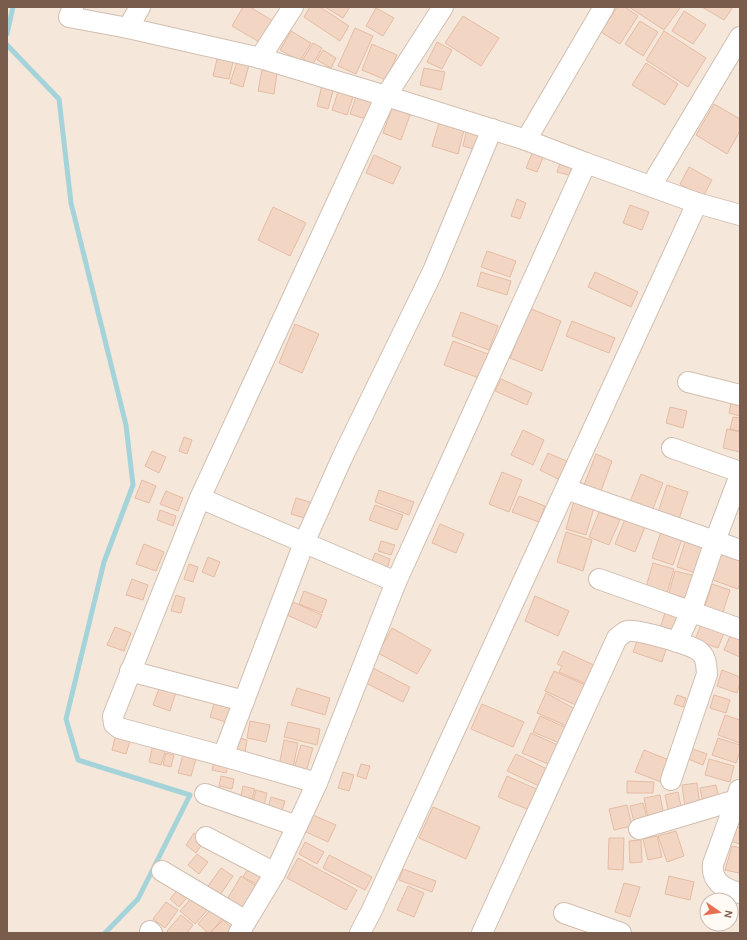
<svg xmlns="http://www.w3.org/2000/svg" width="747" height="940" font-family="Karla,sans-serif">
	<rect width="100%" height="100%" fill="#fdf6ec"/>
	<path fill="#f5e8da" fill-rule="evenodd" d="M7 7H740V933H7ZM707 900H731V924H707Z"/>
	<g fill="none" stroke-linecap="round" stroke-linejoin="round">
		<g stroke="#a5d3da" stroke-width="5">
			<polyline points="7,34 13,7"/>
			<polyline points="7,45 59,99 71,203 126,425 133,485 104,562 66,719 78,760 190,795 138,899 105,933"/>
		</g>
	</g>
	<g fill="#f3d5c3" stroke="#e6bba3">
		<polygon points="243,7 250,7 273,21 261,43 232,26"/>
		<polygon points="310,7 320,7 349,26 340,41 304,17"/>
		<polygon points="325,7 350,7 343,18"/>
		<polygon points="617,7 625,7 638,16 620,44 601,32"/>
		<polygon points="629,7 679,7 680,8 664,30"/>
		<polygon points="702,7 733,7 724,20"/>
		<polygon points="376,8 394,18 383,36 366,26"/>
		<polygon points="684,11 706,25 693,44 672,31"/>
		<polygon points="463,16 499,38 481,66 445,43"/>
		<polygon points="640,21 658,32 643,56 625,44"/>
		<polygon points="355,28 373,36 356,74 338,66"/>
		<polygon points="291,31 311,43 300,61 280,50"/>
		<polygon points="664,31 706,58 688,87 646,60"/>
		<polygon points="437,42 452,50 442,69 427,62"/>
		<polygon points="313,43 322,48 313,64 303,59"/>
		<polygon points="372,44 397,55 386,80 362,70"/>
		<polygon points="323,50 336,58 331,68 317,60"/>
		<polygon points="218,55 234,58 229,79 213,76"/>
		<polygon points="237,62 249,65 243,87 230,83"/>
		<polygon points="646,63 678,84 665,105 632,85"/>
		<polygon points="424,68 445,72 441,90 420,85"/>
		<polygon points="262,70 277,73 274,94 258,91"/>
		<polygon points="323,81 335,84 328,109 317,106"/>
		<polygon points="339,89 354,94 347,115 332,110"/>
		<polygon points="357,94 373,100 366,119 350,114"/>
		<polygon points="714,104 740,119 740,131 727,154 696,135"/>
		<polygon points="392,108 410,115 401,140 383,133"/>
		<polygon points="439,123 464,130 458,154 432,146"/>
		<polygon points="467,129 481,133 477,150 463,146"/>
		<polygon points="533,151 544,155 537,172 526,168"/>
		<polygon points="374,155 401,167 393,184 366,173"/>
		<polygon points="560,163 572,167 569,175 557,172"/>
		<polygon points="689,167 712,180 703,197 680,184"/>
		<polygon points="517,199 526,203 520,219 511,216"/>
		<polygon points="630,205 649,212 642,230 623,223"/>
		<polygon points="273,207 306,223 290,256 258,240"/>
		<polygon points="487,251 516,261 510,277 481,267"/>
		<polygon points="481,272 511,281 507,295 477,286"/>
		<polygon points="595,272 638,292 631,307 588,287"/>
		<polygon points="529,308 561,321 542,371 510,358"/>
		<polygon points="461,312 498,326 489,350 452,336"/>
		<polygon points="572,321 615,338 609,353 566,336"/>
		<polygon points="295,324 319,334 302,373 279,363"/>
		<polygon points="453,341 488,354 479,378 444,365"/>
		<polygon points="501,379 532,393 527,405 495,391"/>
		<polygon points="731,403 740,406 740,416 729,413"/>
		<polygon points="670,407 687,411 683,428 666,423"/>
		<polygon points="733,417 740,418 740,431 730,429"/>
		<polygon points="727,429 740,432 740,452 723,448"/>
		<polygon points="523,430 544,440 533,465 511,455"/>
		<polygon points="184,437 192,440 187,454 179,451"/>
		<polygon points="152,451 166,457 159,473 145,466"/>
		<polygon points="548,453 571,463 562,481 540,470"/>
		<polygon points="596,454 612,461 601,491 584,485"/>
		<polygon points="502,472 522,480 509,512 489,504"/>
		<polygon points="641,474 663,483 652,511 630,502"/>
		<polygon points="142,480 156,486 149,503 135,498"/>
		<polygon points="667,485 688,492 679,519 658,512"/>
		<polygon points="379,490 414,502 409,515 375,502"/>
		<polygon points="166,491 183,498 178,511 160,504"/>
		<polygon points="519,496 545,506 539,522 512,512"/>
		<polygon points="296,498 313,503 308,519 291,514"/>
		<polygon points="574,501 594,508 586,535 566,529"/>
		<polygon points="375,505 403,515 397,530 369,520"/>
		<polygon points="160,510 176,516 173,526 157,520"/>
		<polygon points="599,512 620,520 609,545 589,537"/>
		<polygon points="625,519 645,527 635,552 615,544"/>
		<polygon points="440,524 464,534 456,553 432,543"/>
		<polygon points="566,532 592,540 583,571 557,562"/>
		<polygon points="661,532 682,539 673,565 652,558"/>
		<polygon points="381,541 395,545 391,555 378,551"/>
		<polygon points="685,542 704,548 696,573 677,567"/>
		<polygon points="144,544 164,552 156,571 136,564"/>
		<polygon points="719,550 740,557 740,583 738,589 710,579"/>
		<polygon points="375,553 390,559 387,569 371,563"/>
		<polygon points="208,557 220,562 214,577 202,572"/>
		<polygon points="653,563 674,569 667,593 646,587"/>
		<polygon points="189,564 198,567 193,582 184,579"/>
		<polygon points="675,571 696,576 689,599 669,593"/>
		<polygon points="132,579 148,585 143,600 126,595"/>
		<polygon points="712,584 730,590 722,615 704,609"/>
		<polygon points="304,591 327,600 322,613 299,604"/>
		<polygon points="176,595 185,598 181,613 171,611"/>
		<polygon points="535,596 569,611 558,636 525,621"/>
		<polygon points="293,602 322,615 316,628 287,615"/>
		<polygon points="665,613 684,619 679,634 660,628"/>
		<polygon points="701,624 724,633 718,648 695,640"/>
		<polygon points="115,627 131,633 124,651 107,645"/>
		<polygon points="392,628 431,650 417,674 378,653"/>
		<polygon points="731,634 740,637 740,657 724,650"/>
		<polygon points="639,636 667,646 662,662 633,652"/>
		<polygon points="563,651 596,666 588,685 559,672 562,666 557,664"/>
		<polygon points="373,668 410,687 403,702 366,683"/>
		<polygon points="722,670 740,677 740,683 737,693 717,686"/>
		<polygon points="554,671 587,686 578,706 545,691"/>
		<polygon points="161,683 177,689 170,711 153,705"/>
		<polygon points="297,688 330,698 325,715 291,705"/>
		<polygon points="546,693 577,710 571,728 537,713"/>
		<polygon points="677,695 686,698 683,707 674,704"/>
		<polygon points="714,695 730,700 726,713 710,708"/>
		<polygon points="215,701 231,706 226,722 210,717"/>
		<polygon points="482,704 524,722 513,747 471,729"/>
		<polygon points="725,715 740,720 740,743 718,735"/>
		<polygon points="540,716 569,729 562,744 533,732"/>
		<polygon points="250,721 270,725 266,742 247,738"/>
		<polygon points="288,722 320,729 317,745 284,737"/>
		<polygon points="531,733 562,747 553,766 522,753"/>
		<polygon points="116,734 131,738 126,754 112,750"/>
		<polygon points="236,737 247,740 245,753 233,751"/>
		<polygon points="718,738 740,745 740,751 736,763 712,755"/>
		<polygon points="284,740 298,743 293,768 279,766"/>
		<polygon points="153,745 166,749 161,765 149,762"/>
		<polygon points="301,745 313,748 306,772 294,769"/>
		<polygon points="687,747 707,754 703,765 683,757"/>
		<polygon points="644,750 669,760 661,782 635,772"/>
		<polygon points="166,753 174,755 171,767 163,765"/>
		<polygon points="516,754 547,769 539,786 507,771"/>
		<polygon points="183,755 196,759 191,776 178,773"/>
		<polygon points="215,758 229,762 226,773 212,770"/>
		<polygon points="709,759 734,766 730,782 705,775"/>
		<polygon points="361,764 370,766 366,779 357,776"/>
		<polygon points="343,772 354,775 349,791 338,788"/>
		<polygon points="221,776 234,779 232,789 219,786"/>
		<polygon points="507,776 543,792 534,812 498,797"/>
		<polygon points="627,781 654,782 653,793 627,793"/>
		<polygon points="697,783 700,806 685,808 682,785"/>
		<polygon points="716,785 719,799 703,803 700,788"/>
		<polygon points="243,786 255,789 252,799 241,796"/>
		<polygon points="256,790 267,793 263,809 252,806"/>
		<polygon points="678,792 682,811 669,814 665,795"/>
		<polygon points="660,795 664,816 648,819 644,798"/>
		<polygon points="271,797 285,801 281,814 267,811"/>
		<polygon points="643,803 647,818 634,822 630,806"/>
		<polygon points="627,805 632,826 614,830 609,809"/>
		<polygon points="433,807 480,827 466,859 419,838"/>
		<polygon points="313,815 336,825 328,842 306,832"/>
		<polygon points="734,826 740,828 740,844 729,841"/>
		<polygon points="676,831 684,856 667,862 658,836"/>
		<polygon points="194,833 205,840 196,853 186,845"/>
		<polygon points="657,836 662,857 648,860 643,839"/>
		<polygon points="609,838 624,838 623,870 608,869"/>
		<polygon points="641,840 642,862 630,863 629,841"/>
		<polygon points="305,842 324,852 317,864 299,854"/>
		<polygon points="732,846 740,848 740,868 739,873 725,870"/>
		<polygon points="197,854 208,862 199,874 188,865"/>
		<polygon points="329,855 372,877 365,890 323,868"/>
		<polygon points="298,858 357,890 346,910 287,878"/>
		<polygon points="249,867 263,875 258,885 243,877"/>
		<polygon points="221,868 233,876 218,898 206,889"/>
		<polygon points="403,869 436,881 432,892 399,880"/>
		<polygon points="241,876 256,886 241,911 226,901"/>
		<polygon points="669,876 694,882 690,900 665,894"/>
		<polygon points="624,883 640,887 630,917 615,912"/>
		<polygon points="181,886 190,894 179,907 170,899"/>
		<polygon points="408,886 424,893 414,917 397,910"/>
		<polygon points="195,894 210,907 195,924 180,911"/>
		<polygon points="166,902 178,910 165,928 153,919"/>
		<polygon points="212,908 223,918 210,933 208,933 198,924"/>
		<polygon points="181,915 193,925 187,933 169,933 167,931"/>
		<polygon points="223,920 232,928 227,933 214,933 212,931"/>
	</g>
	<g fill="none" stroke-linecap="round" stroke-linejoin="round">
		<g stroke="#d1beb0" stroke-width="22">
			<g id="minor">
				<polyline points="73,7 69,17 128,28 260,58 386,96 526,140"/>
				<polyline points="443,7 386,96 200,498 113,716 114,724 119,728 223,756 317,783 396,582 586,163 526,140 604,7"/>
				<polyline points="128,28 140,7"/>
				<polyline points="260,58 293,7"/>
				<polyline points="586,163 697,203 740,215"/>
				<polyline points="651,186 740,37"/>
				<polyline points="688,382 740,395"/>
				<polyline points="672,448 740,472"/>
				<polyline points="566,489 740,550"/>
				<polyline points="200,498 396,582"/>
				<polyline points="599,579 740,629"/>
				<polyline points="677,642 691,612 715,541 740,475"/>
				<polyline points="130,671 244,701"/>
				<polyline points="223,756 304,543 342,458 433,271 492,129"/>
				<polyline points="205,794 297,826"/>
				<path d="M740 800H736L713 864C711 882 724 889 740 893"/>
				<polyline points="639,829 736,800 739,790"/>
				<polyline points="206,837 275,873"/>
				<polyline points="162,871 246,921"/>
				<polyline points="564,913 621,933"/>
				<polyline points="150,931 152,933"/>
				<polyline points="239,933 275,873 317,783"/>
				<polyline points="360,933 372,910 697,203"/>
				<path d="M482 933 617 638C620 636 624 632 627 631 638 629 691 645 699 651 707 658 706 665 707 674L671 780"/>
			</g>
		</g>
		<use href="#minor" stroke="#fff" stroke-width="20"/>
	</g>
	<rect width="747" height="940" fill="none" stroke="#7a5c4d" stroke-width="16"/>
	<g transform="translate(719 912) rotate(103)"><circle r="19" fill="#fffaf3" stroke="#cabbb1"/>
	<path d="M0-3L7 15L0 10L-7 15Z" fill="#e76f51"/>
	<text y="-6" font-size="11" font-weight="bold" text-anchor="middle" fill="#7a5c4d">N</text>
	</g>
</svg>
